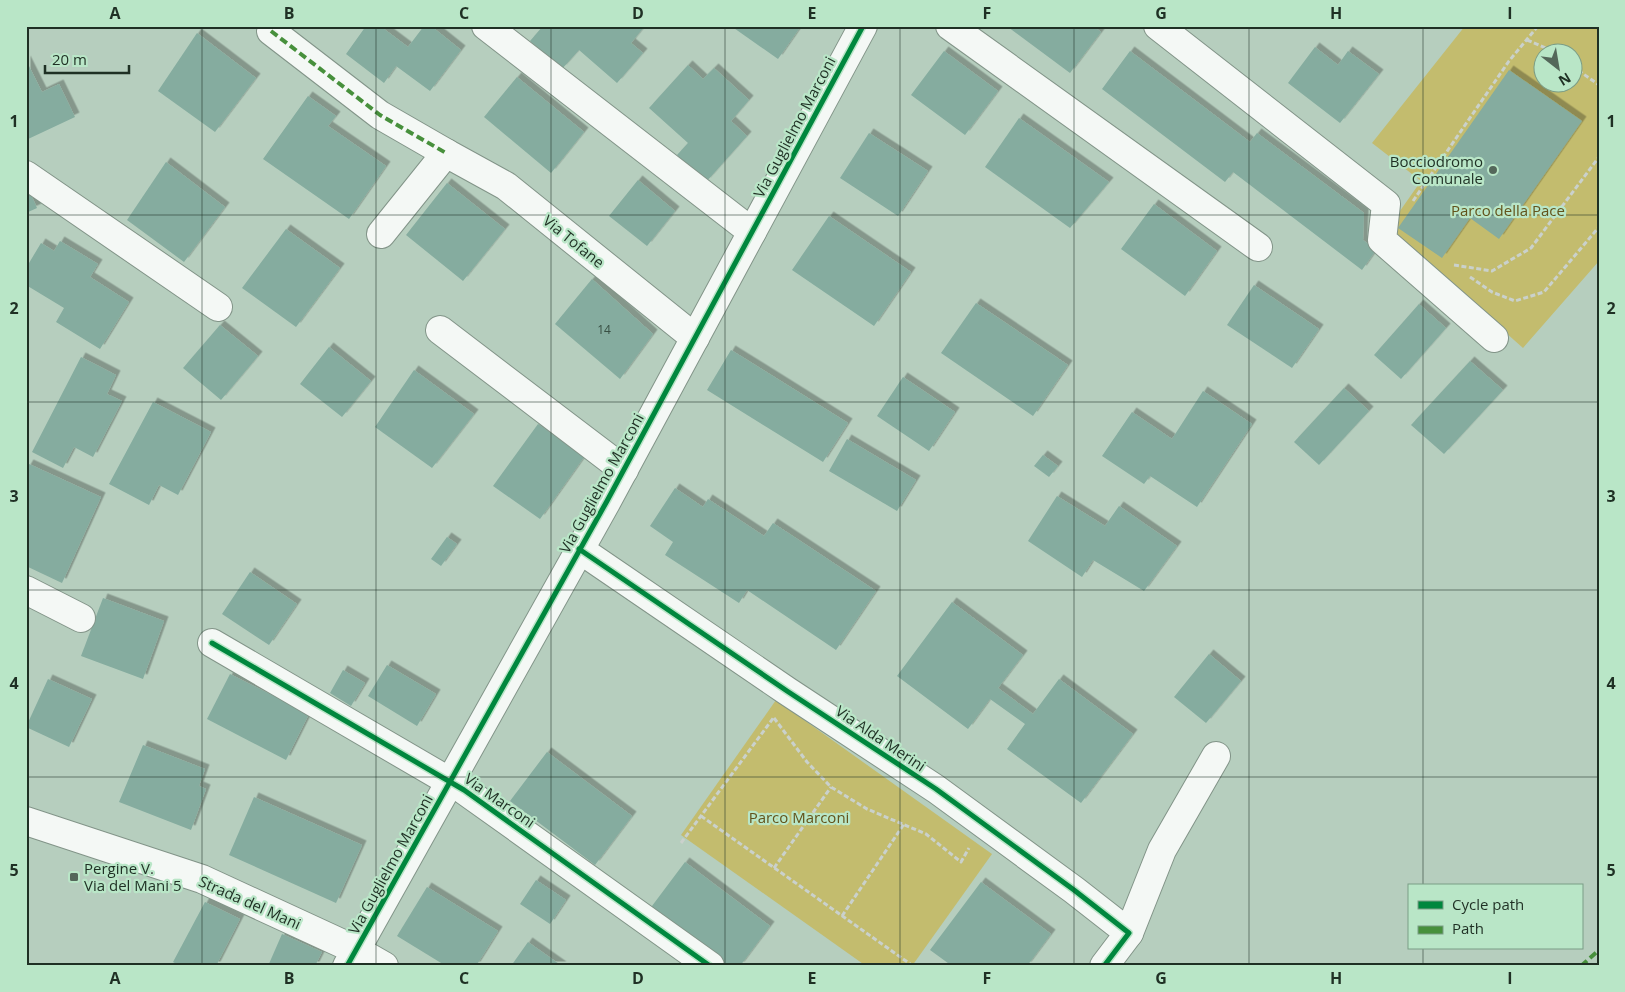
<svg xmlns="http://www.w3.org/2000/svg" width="1625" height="992" font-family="'Open Sans',sans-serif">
	<defs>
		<filter id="shadow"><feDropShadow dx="4.5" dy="-4.5" stdDeviation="0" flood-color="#0004"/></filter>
	</defs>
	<rect width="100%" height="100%" fill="#b6cebe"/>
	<g fill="#c3bc6e" fill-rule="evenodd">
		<path d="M1465 26H1599V261L1523 348 1388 228 1421 181 1372 143ZM1542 52H1572V82H1542Z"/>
		<polygon points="776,700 992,854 912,966 866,966 681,835"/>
	</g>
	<g fill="#85ac9f" filter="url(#shadow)">
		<polygon points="366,26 380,26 408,47 424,26 431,26 461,50 430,91 396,66 384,83 346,54"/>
		<polygon points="543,26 643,26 644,27 631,43 643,53 617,83 579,50 562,69 530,41"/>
		<polygon points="731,26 801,26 778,59"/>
		<polygon points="1009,26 1093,26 1101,32 1070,73 1008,27"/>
		<polygon points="197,33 256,78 215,132 158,91"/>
		<polygon points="1315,47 1338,65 1348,51 1379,74 1340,123 1288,83"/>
		<polygon points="944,51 998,91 965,135 911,95"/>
		<polygon points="1130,51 1250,142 1257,133 1364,213 1363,240 1376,250 1362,270 1233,172 1225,182 1102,89"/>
		<polygon points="26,60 42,92 59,84 75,117 26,140"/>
		<polygon points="688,65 703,79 714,68 749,100 731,121 747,136 706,182 677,155 688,143 649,108"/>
		<polygon points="1509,70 1582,121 1499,239 1470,218 1442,258 1398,228"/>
		<polygon points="517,77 584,132 551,173 484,117"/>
		<polygon points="308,96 336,116 328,126 386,166 349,219 263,159"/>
		<polygon points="1019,118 1109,182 1070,228 985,167"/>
		<polygon points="869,133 928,171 898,216 840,178"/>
		<polygon points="166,162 225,207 184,262 127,220"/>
		<polygon points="638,180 675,211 647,246 609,216"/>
		<polygon points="447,183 505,229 463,281 406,235"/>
		<polygon points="26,184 37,208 26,213"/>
		<polygon points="1154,204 1217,251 1185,296 1121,249"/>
		<polygon points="829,216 911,272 874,326 792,270"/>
		<polygon points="286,229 340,268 296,327 242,288"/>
		<polygon points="60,241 98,264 90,277 129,302 100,349 56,322 64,308 26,285 26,268 41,243 54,251"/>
		<polygon points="592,279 653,334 620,379 555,324"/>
		<polygon points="1254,285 1319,329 1292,368 1227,325"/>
		<polygon points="976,303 1068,365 1033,416 941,353"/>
		<polygon points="1419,304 1446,328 1401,379 1374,355"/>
		<polygon points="220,325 258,356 221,400 183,368"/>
		<polygon points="329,347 371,381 342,417 300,384"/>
		<polygon points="731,350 848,423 823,462 707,390"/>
		<polygon points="81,357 116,375 107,394 122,401 93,457 74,447 63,468 32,452"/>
		<polygon points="1470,361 1503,390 1444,454 1411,425"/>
		<polygon points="414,370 474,414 432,468 375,427"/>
		<polygon points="903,377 955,412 929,451 877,416"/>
		<polygon points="1344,388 1369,411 1319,465 1294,442"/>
		<polygon points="1203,391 1252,424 1197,507 1150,476 1144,484 1102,456 1132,412 1172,439"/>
		<polygon points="153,402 211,432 178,495 159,485 149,505 109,484"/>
		<polygon points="538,424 584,457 540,519 493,486"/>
		<polygon points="847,439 916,480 897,511 829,471"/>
		<polygon points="1043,455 1058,466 1049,477 1034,466"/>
		<polygon points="29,464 101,497 62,583 26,566 26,469"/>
		<polygon points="675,488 703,507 708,499 764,536 773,523 876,591 836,650 747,590 739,603 665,555 673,542 650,526"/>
		<polygon points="1057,496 1105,526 1119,506 1177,546 1144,591 1093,560 1082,577 1028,541"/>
		<polygon points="447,537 457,544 441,566 431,559"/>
		<polygon points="250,572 297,604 269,645 222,614"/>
		<polygon points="103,598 164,621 143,679 81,656"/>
		<polygon points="952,602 1023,655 998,688 1033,714 1059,679 1133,734 1081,803 1007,749 1025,724 990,699 968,729 897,676"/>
		<polygon points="1209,654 1241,681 1206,723 1174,697"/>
		<polygon points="387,665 436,694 417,726 368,696"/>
		<polygon points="343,670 365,683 351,706 330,693"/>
		<polygon points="230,674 309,714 286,760 207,719"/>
		<polygon points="48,679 92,699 69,747 26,727"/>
		<polygon points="143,745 205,769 199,786 206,789 191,830 119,802"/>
		<polygon points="547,752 632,816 595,865 510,801"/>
		<polygon points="254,797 362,845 336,903 229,855"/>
		<polygon points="685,862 770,926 740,966 723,966 649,910"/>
		<polygon points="536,880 566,900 550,924 520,904"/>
		<polygon points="981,882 1051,934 1027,966 952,966 930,950"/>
		<polygon points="427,887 498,931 476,966 446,966 397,936"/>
		<polygon points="205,902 240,919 216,966 180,966 173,962"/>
		<polygon points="282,934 322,952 315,966 268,966"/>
		<polygon points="528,942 562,966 511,966"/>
	</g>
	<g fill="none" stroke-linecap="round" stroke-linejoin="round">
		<g stroke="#829488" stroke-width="30">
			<g id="minor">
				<polyline points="486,26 752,232"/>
				<polyline points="950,26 1258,247"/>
				<polyline points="1158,26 1386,204 1382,240 1494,338"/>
				<polyline points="271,31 380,115 446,153"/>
				<polyline points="26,175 218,307"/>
				<polyline points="381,234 446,153 506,186 695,338"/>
				<polyline points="440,330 624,470"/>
				<polyline points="579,549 787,691 936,789 1074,890 1129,933 1104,966"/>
				<polyline points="26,590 81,618"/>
				<polyline points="212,643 464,790 710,966"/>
				<polyline points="26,821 202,879 356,950 384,966"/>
				<polyline points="1129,933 1162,850 1216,756"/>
				<polyline points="347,966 607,501 863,26"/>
			</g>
		</g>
		<g stroke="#cad1cc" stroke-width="3" stroke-dasharray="5 2.5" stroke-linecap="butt">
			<polyline points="1527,40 1555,52"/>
			<polyline points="1572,66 1599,85"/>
			<polyline points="1413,201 1509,61 1538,26"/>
			<polyline points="1454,265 1492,271 1531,248 1599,157"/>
			<polyline points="1470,277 1492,292 1515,301 1544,292 1599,227"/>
			<polyline points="774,718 807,762 831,787 867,809 926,834 961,862 969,848"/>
			<polyline points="701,816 913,966"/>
			<polyline points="681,843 774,717"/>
			<polyline points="774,868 831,787"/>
			<polyline points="842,916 904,824"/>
		</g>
		<use href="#minor" stroke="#f4f8f5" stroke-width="28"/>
		<g stroke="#47903c" stroke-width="4" stroke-dasharray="8 4" stroke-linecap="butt">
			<polyline points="271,31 380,115 446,153"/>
			<polyline points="1581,966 1599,950"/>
		</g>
		<g stroke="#b9e6c7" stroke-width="8">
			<g id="cycleway">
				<polyline points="579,549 787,691 936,789 1074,890 1129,933 1104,966"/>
				<polyline points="212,643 464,790 710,966"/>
				<polyline points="347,966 607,501 863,26"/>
			</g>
		</g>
		<use href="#cycleway" stroke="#00873e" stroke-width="5"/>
	</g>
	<path fill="none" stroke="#1f3024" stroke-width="1" stroke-opacity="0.55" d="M202 26V966M376 26V966M551 26V966M725 26V966M900 26V966M1074 26V966M1249 26V966M1423 26V886M26 215H1599M26 402H1599M26 590H1599M26 777H1599M1423 948V966"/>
	<g fill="#54675a" stroke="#b9e6c7" stroke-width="2">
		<circle cx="1493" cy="170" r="5"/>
		<rect x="69" y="872" width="10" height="10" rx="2.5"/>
	</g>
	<g text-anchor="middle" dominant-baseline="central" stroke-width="4.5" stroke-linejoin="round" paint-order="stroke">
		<g font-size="12" fill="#384f43">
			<text x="604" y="329">14</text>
		</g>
		<g font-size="15" fill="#1f3024" stroke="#b9e6c7">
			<text transform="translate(794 127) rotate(-62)">Via Guglielmo Marconi</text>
			<text transform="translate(574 241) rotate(39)">Via Tofane</text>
			<text transform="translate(601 483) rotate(-61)">Via Guglielmo Marconi</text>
			<text transform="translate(881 738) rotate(34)">Via Alda Merini</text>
			<text transform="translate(500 800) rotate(35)">Via Marconi</text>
			<text transform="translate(390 864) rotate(-61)">Via Guglielmo Marconi</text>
			<text transform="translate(250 902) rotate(24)">Strada del Mani</text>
		</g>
		<g font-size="15" fill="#1f3024" stroke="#b9e6c7" text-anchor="end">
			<text x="1483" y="161">Bocciodromo<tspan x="1483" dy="17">Comunale</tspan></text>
			<text x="84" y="868" text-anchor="start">Pergine V.<tspan x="84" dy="17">Via del Mani 5</tspan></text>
		</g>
		<g font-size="15" fill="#62531b" stroke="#b9e6c7">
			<text x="1508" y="210">Parco della Pace</text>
			<text x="799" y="817">Parco Marconi</text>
		</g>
	</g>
	<rect width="1625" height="992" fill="none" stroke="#b9e6c7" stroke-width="55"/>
	<rect x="1408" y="884" width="175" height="65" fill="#b9e6c7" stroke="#7b9d86"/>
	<rect x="1418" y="901" width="25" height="8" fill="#00873e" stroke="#7b9d86"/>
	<text x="1452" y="910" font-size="15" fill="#1f3024">Cycle path</text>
	<rect x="1418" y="926" width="25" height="8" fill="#47903c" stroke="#7b9d86"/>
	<text x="1452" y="934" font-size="15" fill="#1f3024">Path</text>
	<g transform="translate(1558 68) rotate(149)"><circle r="24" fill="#b9e6c7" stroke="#7b9d86"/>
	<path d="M0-4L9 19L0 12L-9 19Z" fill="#54675a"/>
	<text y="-8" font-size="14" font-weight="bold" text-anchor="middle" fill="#1f3024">N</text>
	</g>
	<path d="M45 65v8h84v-8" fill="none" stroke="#1f3024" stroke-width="2.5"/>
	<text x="52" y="65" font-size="15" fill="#1f3024" stroke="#b9e6c7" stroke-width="4" paint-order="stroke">20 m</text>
	<rect x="28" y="28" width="1570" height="936" fill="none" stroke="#1f3024" stroke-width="2"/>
	<g font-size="16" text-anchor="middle" font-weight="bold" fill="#1f3024">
		<text x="115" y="19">A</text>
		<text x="289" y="19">B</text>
		<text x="464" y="19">C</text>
		<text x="638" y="19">D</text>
		<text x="812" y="19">E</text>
		<text x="987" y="19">F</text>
		<text x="1161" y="19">G</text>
		<text x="1336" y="19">H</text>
		<text x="1510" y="19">I</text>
		<text x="14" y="127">1</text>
		<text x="1611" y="127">1</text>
		<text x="14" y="314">2</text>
		<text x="1611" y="314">2</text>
		<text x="14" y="502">3</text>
		<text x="1611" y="502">3</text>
		<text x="14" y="689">4</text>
		<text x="1611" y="689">4</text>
		<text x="14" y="876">5</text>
		<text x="1611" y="876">5</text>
		<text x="115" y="984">A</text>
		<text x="289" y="984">B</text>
		<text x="464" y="984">C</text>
		<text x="638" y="984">D</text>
		<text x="812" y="984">E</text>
		<text x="987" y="984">F</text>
		<text x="1161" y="984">G</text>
		<text x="1336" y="984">H</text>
		<text x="1510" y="984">I</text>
	</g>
</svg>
